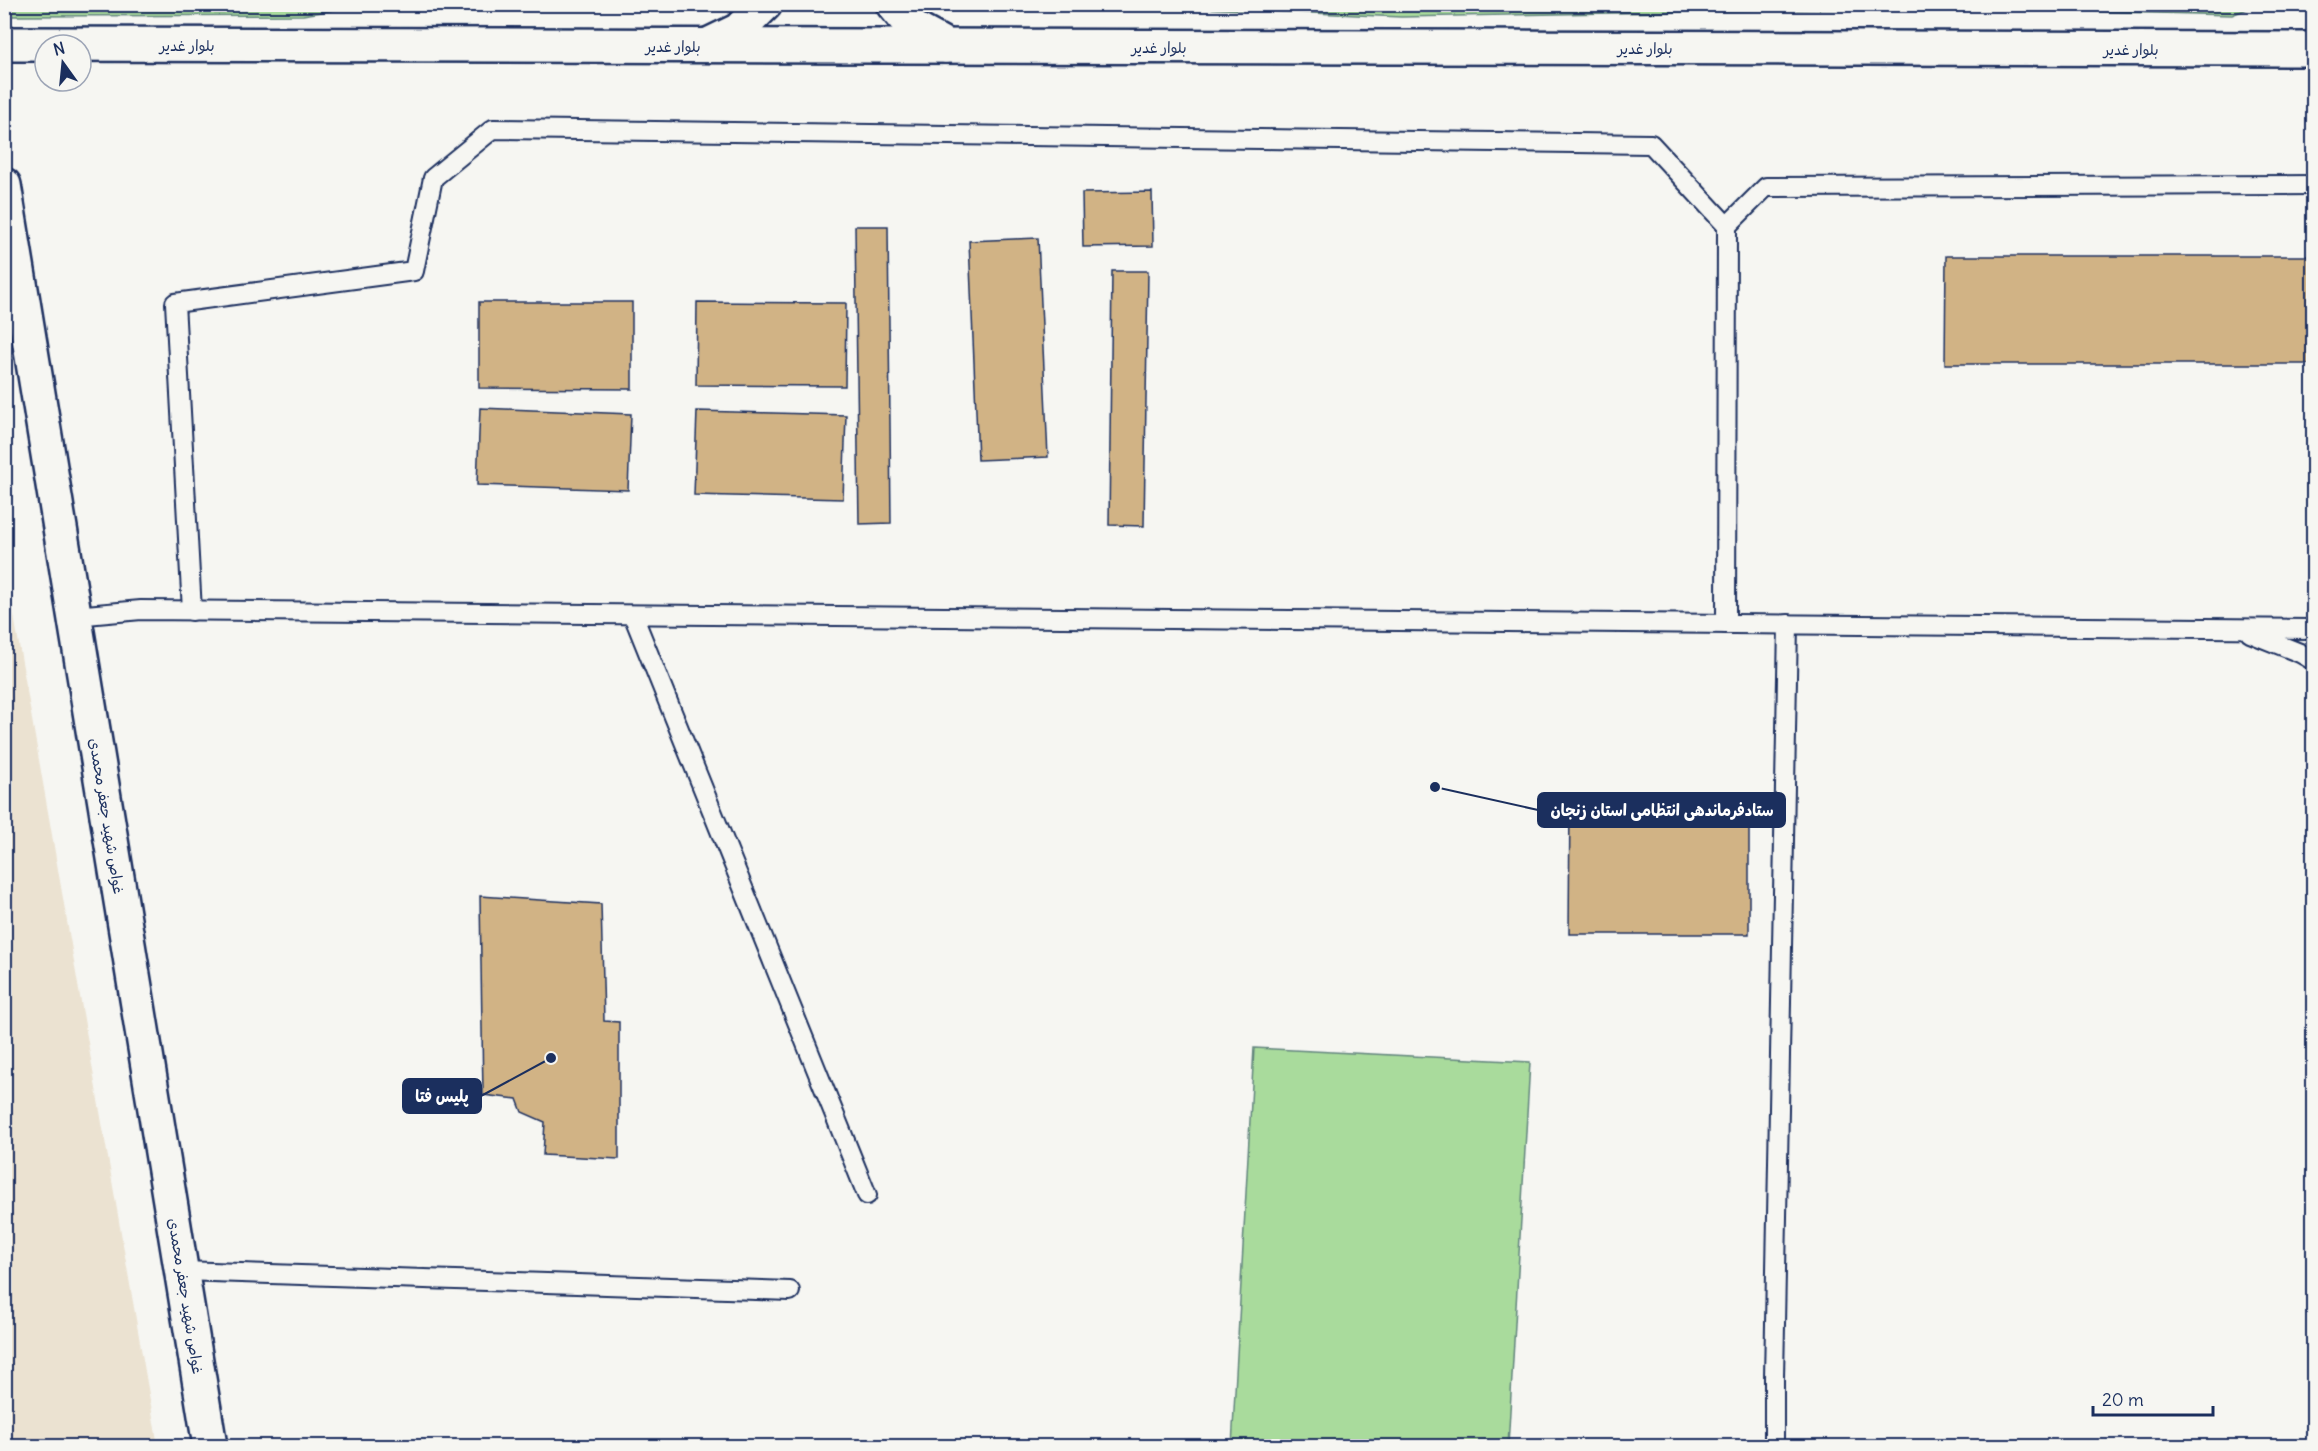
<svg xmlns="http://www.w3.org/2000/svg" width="2318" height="1451" font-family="Delius,'Playpen Sans Arabic',sans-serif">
	<rect width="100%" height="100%" fill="#f6f6f2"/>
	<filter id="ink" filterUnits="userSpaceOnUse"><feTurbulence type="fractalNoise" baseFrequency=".0167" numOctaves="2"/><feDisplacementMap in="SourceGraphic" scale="12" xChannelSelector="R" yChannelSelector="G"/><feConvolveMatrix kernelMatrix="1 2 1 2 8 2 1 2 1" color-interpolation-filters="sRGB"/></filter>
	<g filter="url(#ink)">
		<polygon fill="#ebe2d1" points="5,564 158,1446 5,1446"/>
		<g fill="#a9db9c" stroke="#62857d" stroke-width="1.5">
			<polygon points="4,5 5,4 367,5 303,15 5,16"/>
			<polygon points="1137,5 2257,5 2232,15 1931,7 1401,17"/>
			<polygon points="1254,1048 1530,1062 1508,1446 1232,1446"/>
		</g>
		<g fill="#d1b385" stroke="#1b2f5e" stroke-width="1.5">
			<polygon points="1152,192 1153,246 1083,247 1082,193"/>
			<polygon points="855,226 888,226 891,523 859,524"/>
			<polygon points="1038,238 1048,457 978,460 969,241"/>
			<polygon points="1946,256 2314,256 2314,364 1945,364"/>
			<polygon points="1112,271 1148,271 1144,526 1109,525"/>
			<polygon points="479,302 632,302 632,389 479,388"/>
			<polygon points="697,302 846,303 845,386 696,385"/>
			<polygon points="480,408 631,414 628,490 477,485"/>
			<polygon points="697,411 846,415 843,499 694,495"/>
			<polygon points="1570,799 1749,799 1749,934 1569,934"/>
			<polygon points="480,896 601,904 604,1021 619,1022 619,1159 543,1155 545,1122 522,1112 517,1099 483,1095"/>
		</g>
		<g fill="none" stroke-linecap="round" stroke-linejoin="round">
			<g stroke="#1b2f5e" stroke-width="22">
				<g id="lane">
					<polyline points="192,611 175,303 414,271 433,178 493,129 1651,144 1727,226"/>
					<polyline points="633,615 867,1195"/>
					<polyline points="75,616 141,610 2314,629"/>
					<polyline points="1726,624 1727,226 1766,187 2314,185"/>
					<polyline points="2250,633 2300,653 2314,661"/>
					<polyline points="182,1271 790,1291"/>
					<polyline points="1776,1446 1774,1443 1774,1378 1788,624"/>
				</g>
			</g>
			<g stroke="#1b2f5e" stroke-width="38">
				<g id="secondary">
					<polyline points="893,4 913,28 946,46"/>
					<polyline points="4,44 2314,49"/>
					<polyline points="708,45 739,30 765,4"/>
					<polyline points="4,185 210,1446"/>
				</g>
			</g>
			<use href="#lane" stroke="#f6f6f2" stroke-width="18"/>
			<use href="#secondary" stroke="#f6f6f2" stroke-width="33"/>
		</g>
	</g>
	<g text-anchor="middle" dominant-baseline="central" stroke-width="6" stroke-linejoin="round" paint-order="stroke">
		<g font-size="15" fill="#1b2f5e" stroke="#f6f6f2">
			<text x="187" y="45">بلوار غدیر</text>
			<text x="673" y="46">بلوار غدیر</text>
			<text x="1159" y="47">بلوار غدیر</text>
			<text x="1645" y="48">بلوار غدیر</text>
			<text x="2131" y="49">بلوار غدیر</text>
			<text transform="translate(107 816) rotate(81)">غواص شهید جعفر محمدی</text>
			<text transform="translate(186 1296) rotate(81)">غواص شهید جعفر محمدی</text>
		</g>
	</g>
	<path fill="none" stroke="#1b2f5e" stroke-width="2" d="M1435 787L1538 810M551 1058L481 1096"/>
	<g fill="#1b2f5e" stroke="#f6f6f2" stroke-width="2">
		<circle cx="1435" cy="787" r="6"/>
		<circle cx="551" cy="1058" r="6"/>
	</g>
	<g fill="#1b2f5e" stroke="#1b2f5e" stroke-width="2">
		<rect x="1538" y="793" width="247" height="34" rx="6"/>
		<rect x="403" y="1079" width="78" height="34" rx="6"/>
	</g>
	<g font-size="16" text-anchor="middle" font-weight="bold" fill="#fff">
		<text x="1662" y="816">ستادفرماندهی انتظامی استان زنجان</text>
		<text x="442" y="1102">پلیس فتا</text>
	</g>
	<rect width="2318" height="1451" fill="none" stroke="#f6f6f2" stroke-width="24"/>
	<rect x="12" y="12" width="2294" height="1427" fill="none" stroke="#1b2f5e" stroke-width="2" filter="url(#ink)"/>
	<g transform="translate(63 63) rotate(345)"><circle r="28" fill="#f6f6f2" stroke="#9ea6b7" stroke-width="1.5"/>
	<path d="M0-4.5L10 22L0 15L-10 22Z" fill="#1b2f5e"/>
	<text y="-9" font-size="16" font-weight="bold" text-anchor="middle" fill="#1b2f5e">N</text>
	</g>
	<path d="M2093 1406v9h120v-9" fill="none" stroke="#1b2f5e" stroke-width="3"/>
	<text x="2102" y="1406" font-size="18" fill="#1b2f5e" stroke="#f6f6f2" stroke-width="4.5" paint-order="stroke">20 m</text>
</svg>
